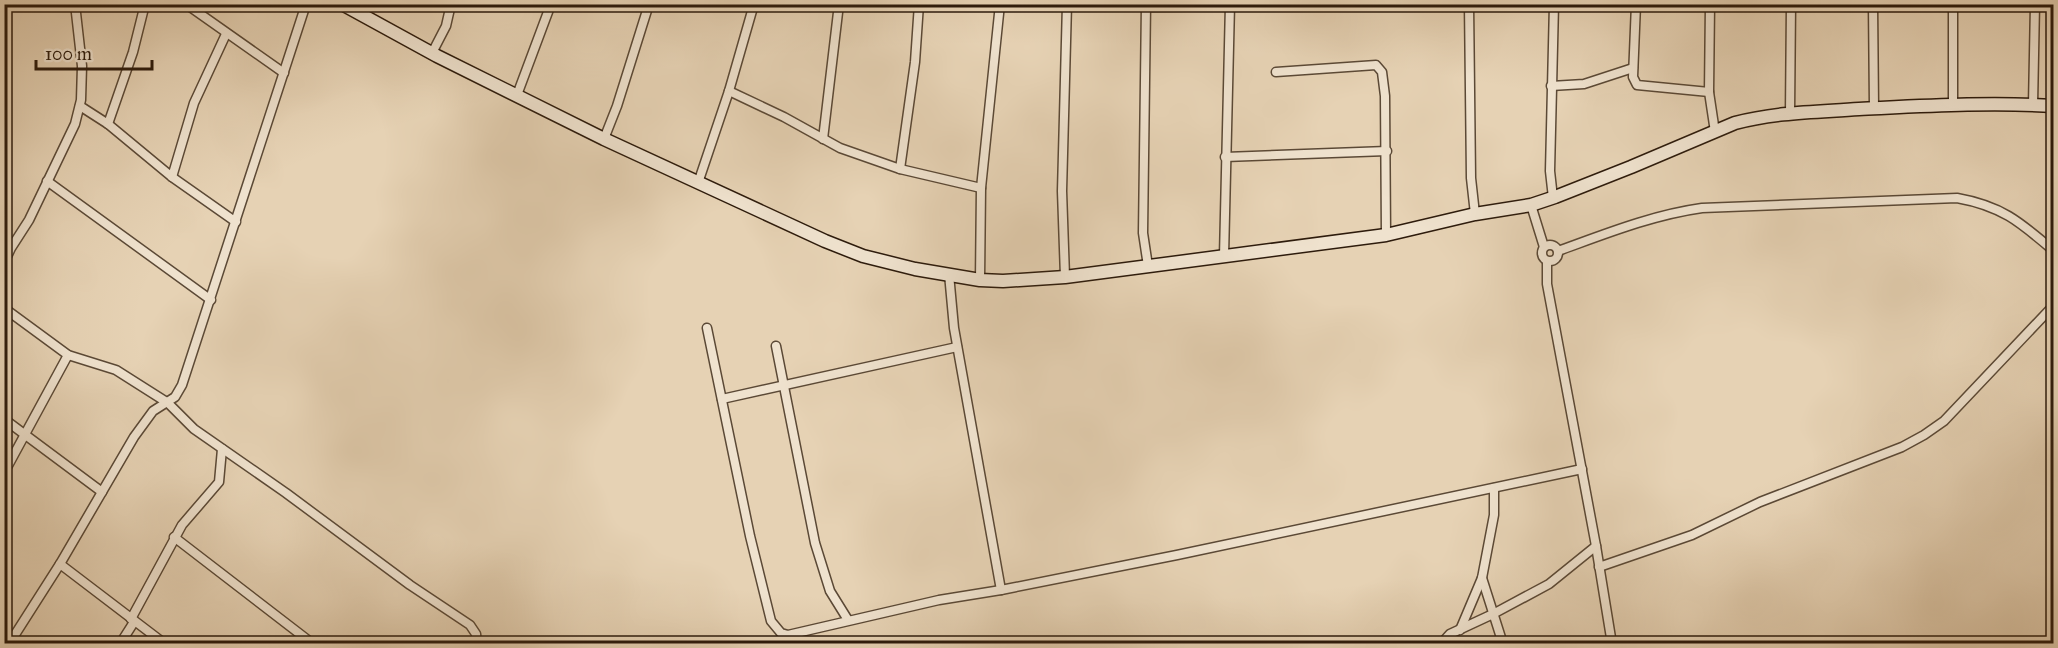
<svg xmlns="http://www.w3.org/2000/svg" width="2058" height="648" font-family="'IM FELL Great Primer',serif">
	<rect width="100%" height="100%" fill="#e6d2b4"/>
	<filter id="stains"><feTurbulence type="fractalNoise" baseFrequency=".00333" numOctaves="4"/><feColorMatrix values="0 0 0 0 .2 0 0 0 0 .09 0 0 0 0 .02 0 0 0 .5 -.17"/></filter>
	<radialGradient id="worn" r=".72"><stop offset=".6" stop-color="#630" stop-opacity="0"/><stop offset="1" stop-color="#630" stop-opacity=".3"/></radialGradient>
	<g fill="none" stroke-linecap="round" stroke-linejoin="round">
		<g stroke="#5b4936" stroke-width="11">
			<g id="street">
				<polyline points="186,4 284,73"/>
				<polyline points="1146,4 1143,233 1148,266"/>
				<polyline points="1469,4 1471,178 1475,214"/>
				<polyline points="1636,4 1633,77 1637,85 1709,92"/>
				<polyline points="1710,4 1709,92 1715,132"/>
				<polyline points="1873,4 1874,108"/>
				<polyline points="1953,4 1953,105"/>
				<polyline points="1146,7 1406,4"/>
				<polyline points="432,53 446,26 451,4"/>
				<polyline points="1276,72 1376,65 1382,72 1385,96 1386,235"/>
				<polyline points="1551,86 1584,84 1633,68"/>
				<polyline points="729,91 784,117 840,148 900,169 981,188"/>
				<polyline points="517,95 551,4"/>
				<polyline points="2033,105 2035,4"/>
				<polyline points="80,106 108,124 172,177 236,222"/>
				<polyline points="1790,113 1791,4"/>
				<polyline points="108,124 133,52 145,4"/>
				<polyline points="604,139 617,106 649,4"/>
				<polyline points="823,139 839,4"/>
				<polyline points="1225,157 1387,151"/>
				<polyline points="900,169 915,62 919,4"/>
				<polyline points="172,177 194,103 226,34"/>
				<polyline points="47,181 211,300"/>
				<polyline points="698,183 729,91 754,4"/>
				<polyline points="1553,198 1550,171 1554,4"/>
				<polyline points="1531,205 1544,247"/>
				<circle cx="1550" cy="253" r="8"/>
				<path d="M1558 251C1605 234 1652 215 1702 208L1957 198C2002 206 2020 222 2054 251"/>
				<polyline points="1224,256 1230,4"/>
				<polyline points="1547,261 1547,284 1596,546 1612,644"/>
				<polyline points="4,263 11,248 29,220 75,124 81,100 82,66 75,4"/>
				<polyline points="949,274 954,328 1001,590"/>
				<polyline points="1065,277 1062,191 1067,4"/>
				<polyline points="980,280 981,188 1000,4"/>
				<polyline points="4,308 68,355 116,370 168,403 194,429 286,493 410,585 470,625 476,634 477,644"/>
				<polyline points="707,328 750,536 771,621 781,633 788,635 939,600 1001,590 1177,555 1582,469"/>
				<polyline points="776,346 815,543 830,591 848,620"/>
				<polyline points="722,399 957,347"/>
				<polyline points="4,419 102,492"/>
				<polyline points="4,473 68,355"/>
				<polyline points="174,537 313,644"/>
				<polyline points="60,564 165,644"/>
				<polyline points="1599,567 1692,535 1760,502 1902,447 1924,435 1944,421 2054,305"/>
				<polyline points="1482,578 1503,644"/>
				<polyline points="131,619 182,525 219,482 222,449"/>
				<polyline points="1460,630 1482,578 1494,515 1494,488"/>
				<polyline points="9,644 60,564 134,437 153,411 175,397 182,385 306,4"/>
				<polyline points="120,644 134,622"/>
				<polyline points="1441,644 1450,634 1493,614 1549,584 1596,546"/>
			</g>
		</g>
		<g stroke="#2d1b0c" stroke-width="15">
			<path id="secondary" d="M342 4 437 56 604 139 825 241 863 256 915 269 980 280 1003 281 1065 277 1386 235 1475 214 1531 205 1555 197 1631 167 1735 123C1776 112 1818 112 1859 109 1924 106 1989 102 2054 106"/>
		</g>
		<use href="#street" stroke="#efe2ce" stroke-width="8"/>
		<use href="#secondary" stroke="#efe2ce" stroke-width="12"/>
	</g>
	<rect width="2058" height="648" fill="none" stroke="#e6d2b4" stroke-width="24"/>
	<rect x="6" y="6" width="2046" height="636" fill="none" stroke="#2d1b0c" stroke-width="3"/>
	<rect x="12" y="12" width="2034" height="624" fill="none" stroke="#2d1b0c" stroke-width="1.5"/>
	<path d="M36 60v9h116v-9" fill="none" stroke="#2d1b0c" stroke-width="3"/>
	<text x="45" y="60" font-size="18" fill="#2d1b0c" stroke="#efe2ce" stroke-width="4.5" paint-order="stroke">100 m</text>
	<rect width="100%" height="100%" filter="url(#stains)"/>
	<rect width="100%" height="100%" fill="url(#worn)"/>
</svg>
